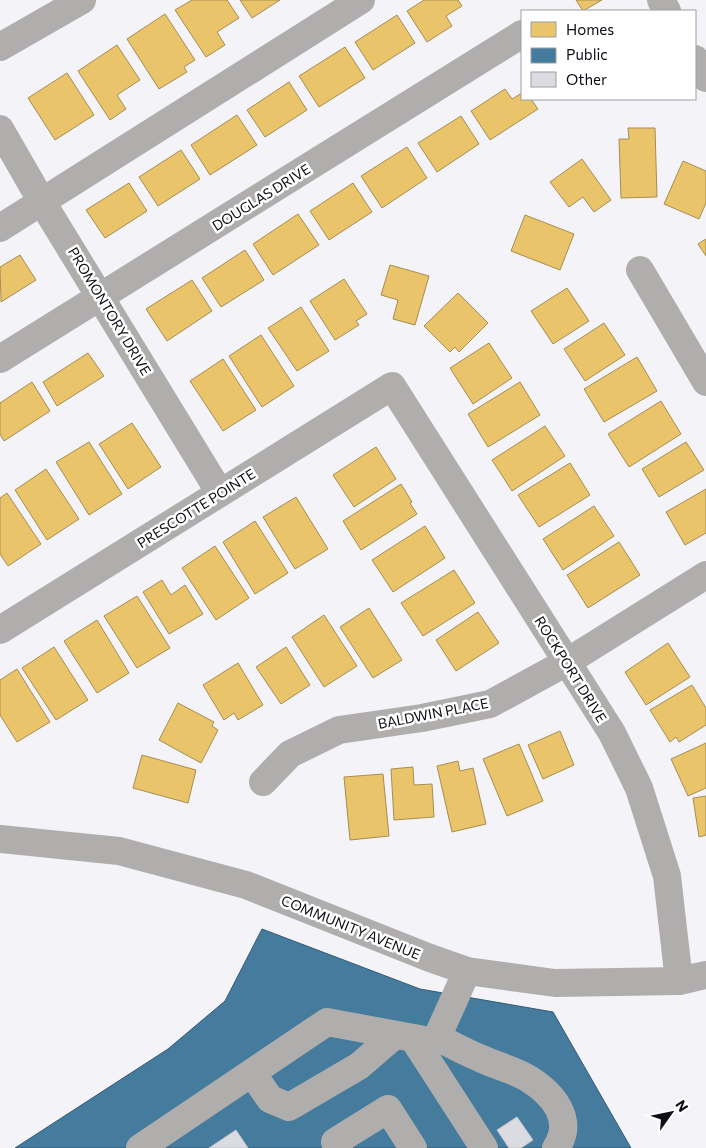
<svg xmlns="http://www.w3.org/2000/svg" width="706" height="1148" font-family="Commissioner,sans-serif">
	<rect width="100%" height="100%" fill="#f3f3f8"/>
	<g fill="#e9c46a" stroke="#a78d50">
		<polygon points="192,0 227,0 239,18 217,32 225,45 206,57 175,10"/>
		<polygon points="240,0 280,0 252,18"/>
		<polygon points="424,0 458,0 462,6 446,16 452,26 427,42 407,11"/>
		<polygon points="576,0 602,0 583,11"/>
		<polygon points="165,14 195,60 184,67 187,72 159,89 127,39"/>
		<polygon points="397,15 415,43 373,70 355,42"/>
		<polygon points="117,45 140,80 117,95 126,109 110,120 78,71"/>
		<polygon points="345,47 365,78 319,107 299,76"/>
		<polygon points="67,73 94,115 55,140 28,98"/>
		<polygon points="289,82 307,110 265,137 247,110"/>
		<polygon points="505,89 512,99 522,93 522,99 531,99 538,109 490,140 471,111"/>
		<polygon points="237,115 257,145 210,175 191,145"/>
		<polygon points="461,116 479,144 437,172 418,143"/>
		<polygon points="628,128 655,128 657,197 621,198 619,139 629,139"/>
		<polygon points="407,147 427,178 382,208 361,176"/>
		<polygon points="181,150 200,179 158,206 139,177"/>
		<polygon points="582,159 611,200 594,212 583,197 569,207 550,182"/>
		<polygon points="683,161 706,171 706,203 699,219 664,204"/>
		<polygon points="129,183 147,211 105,238 86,210"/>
		<polygon points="353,183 372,212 329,240 310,211"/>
		<polygon points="298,214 319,245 273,275 253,244"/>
		<polygon points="525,215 574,234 560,270 511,251"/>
		<polygon points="706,239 706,256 698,244"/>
		<polygon points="245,250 264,280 221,307 202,278"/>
		<polygon points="20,255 36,280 1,302 0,267"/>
		<polygon points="390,265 429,276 415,325 393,319 398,300 381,295"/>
		<polygon points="344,279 367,314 356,321 359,325 335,340 310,301"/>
		<polygon points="192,280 212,311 167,341 146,309"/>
		<polygon points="567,288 589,321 553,344 531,311"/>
		<polygon points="458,293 488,323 459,352 455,347 450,352 424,326"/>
		<polygon points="301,307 329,351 297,371 268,328"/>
		<polygon points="604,323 625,355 585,381 564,349"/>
		<polygon points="261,335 294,386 262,407 229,356"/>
		<polygon points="489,343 512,378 473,404 450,368"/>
		<polygon points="88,353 104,376 57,406 43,382"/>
		<polygon points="637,357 657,391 604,422 584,389"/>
		<polygon points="223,359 256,410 223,431 190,381"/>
		<polygon points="32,382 50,411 4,441 0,434 0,403"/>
		<polygon points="520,382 540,415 488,447 468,414"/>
		<polygon points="661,401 681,434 629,467 608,434"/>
		<polygon points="132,423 161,467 128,489 99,444"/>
		<polygon points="545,426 565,456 512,491 492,460"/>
		<polygon points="89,442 122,494 89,515 56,462"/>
		<polygon points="686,442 704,470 659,497 642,469"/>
		<polygon points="376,447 396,479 354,507 333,475"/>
		<polygon points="570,463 590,495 539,527 518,495"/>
		<polygon points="46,469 79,519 47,540 15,490"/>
		<polygon points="401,484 412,502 410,503 417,514 361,550 343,521"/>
		<polygon points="706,489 706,533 685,545 666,512"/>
		<polygon points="7,493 41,544 8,566 0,554 0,498"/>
		<polygon points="296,497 328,549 295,569 263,517"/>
		<polygon points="594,506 614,536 563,570 543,539"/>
		<polygon points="255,521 288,573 255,594 223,542"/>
		<polygon points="425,526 445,558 393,592 372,560"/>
		<polygon points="619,542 640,575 588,608 567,575"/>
		<polygon points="215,546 249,598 216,620 182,568"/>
		<polygon points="454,570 475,603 423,636 401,603"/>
		<polygon points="162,580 171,595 185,585 203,614 169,634 143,592"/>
		<polygon points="137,596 170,648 137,668 104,616"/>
		<polygon points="369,608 402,660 373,678 340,627"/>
		<polygon points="478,612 499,643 456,671 436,640"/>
		<polygon points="324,615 357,666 324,687 292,637"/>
		<polygon points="97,620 129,673 97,693 64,641"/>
		<polygon points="668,643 690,677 646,705 625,672"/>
		<polygon points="54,647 88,700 56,720 22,668"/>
		<polygon points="286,647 310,685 281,704 256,667"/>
		<polygon points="238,663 263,705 238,720 234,713 224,720 203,685"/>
		<polygon points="17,669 50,722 17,742 0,715 0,680"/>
		<polygon points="692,685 706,708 706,725 679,742 676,737 670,742 650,710"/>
		<polygon points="178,703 214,722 212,726 218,730 201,763 159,740"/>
		<polygon points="560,731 574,765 543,779 528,745"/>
		<polygon points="706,743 706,788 688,796 671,759"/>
		<polygon points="519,744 543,801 507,816 483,759"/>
		<polygon points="142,755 196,770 188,803 133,788"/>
		<polygon points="458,761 460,771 473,768 486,824 452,832 437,766"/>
		<polygon points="413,767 414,785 432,784 434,817 394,820 391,769"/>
		<polygon points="383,774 389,836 350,840 344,777"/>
		<polygon points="706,796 706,835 699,837 693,798"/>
	</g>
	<polygon fill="#457b9d" stroke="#345a74" points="262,929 420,989 553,1012 631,1148 15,1148 168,1049 225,1001"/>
	<g fill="#dbdce2" stroke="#c2c3ca">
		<polygon points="517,1117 533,1140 521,1148 509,1148 497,1130"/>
		<polygon points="236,1130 248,1148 209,1148"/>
	</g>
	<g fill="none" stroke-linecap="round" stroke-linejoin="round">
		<g stroke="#b0aeac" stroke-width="28">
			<polyline points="661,0 667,11"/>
			<polyline points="0,47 82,0"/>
			<polyline points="695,59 706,78"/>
			<polyline points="0,129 42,202 220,493"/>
			<polyline points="0,228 361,0"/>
			<polyline points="640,270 706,382"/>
			<polyline points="0,359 522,34"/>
			<polyline points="0,630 392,386 612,733 639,788 667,876 679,981"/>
			<polyline points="263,782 290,754 339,730 422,718 490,704 567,662 706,575"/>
			<polyline points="0,839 119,851 246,885 430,958 467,971 555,983 679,981 706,975"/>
			<path d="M437 1037C452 1045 467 1053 482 1059 497 1066 515 1070 529 1079 553 1094 575 1120 556 1148"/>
			<polyline points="413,1038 484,1148"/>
			<polyline points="252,1073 270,1099 289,1107 359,1066 395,1035"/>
			<polyline points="140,1148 327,1022 435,1042 467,971"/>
			<polyline points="339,1148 335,1142 388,1109 413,1148"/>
		</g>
	</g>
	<g text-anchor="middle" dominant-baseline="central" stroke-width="5" stroke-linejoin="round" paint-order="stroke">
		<g font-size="14" fill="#0c0d15" stroke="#fff">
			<text transform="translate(261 197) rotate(-32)">DOUGLAS DRIVE</text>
			<text transform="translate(110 311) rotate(59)">PROMONTORY DRIVE</text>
			<text transform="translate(196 508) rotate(-32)">PRESCOTTE POINTE</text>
			<text transform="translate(571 669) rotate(58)">ROCKPORT DRIVE</text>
			<text transform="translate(433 713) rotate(-11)">BALDWIN PLACE</text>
			<text transform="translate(351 927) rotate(22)">COMMUNITY AVENUE</text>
		</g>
	</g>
	<rect x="521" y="10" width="175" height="90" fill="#ffffff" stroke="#9e9ea1"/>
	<rect x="531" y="22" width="25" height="15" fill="#e9c46a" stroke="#9e9ea1"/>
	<text x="566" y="35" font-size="15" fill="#0c0d15">Homes</text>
	<rect x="531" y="48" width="25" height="15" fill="#457b9d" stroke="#9e9ea1"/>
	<text x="566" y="60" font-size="15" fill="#0c0d15">Public</text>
	<rect x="531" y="72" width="25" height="15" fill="#dbdce2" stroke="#9e9ea1"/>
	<text x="566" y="85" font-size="15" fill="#0c0d15">Other</text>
	<g transform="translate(671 1113) rotate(57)" stroke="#ffffff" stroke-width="4" paint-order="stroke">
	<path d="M0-4L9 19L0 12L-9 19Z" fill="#0c0d15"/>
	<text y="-8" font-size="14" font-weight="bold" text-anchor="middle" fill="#0c0d15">N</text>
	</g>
</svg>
